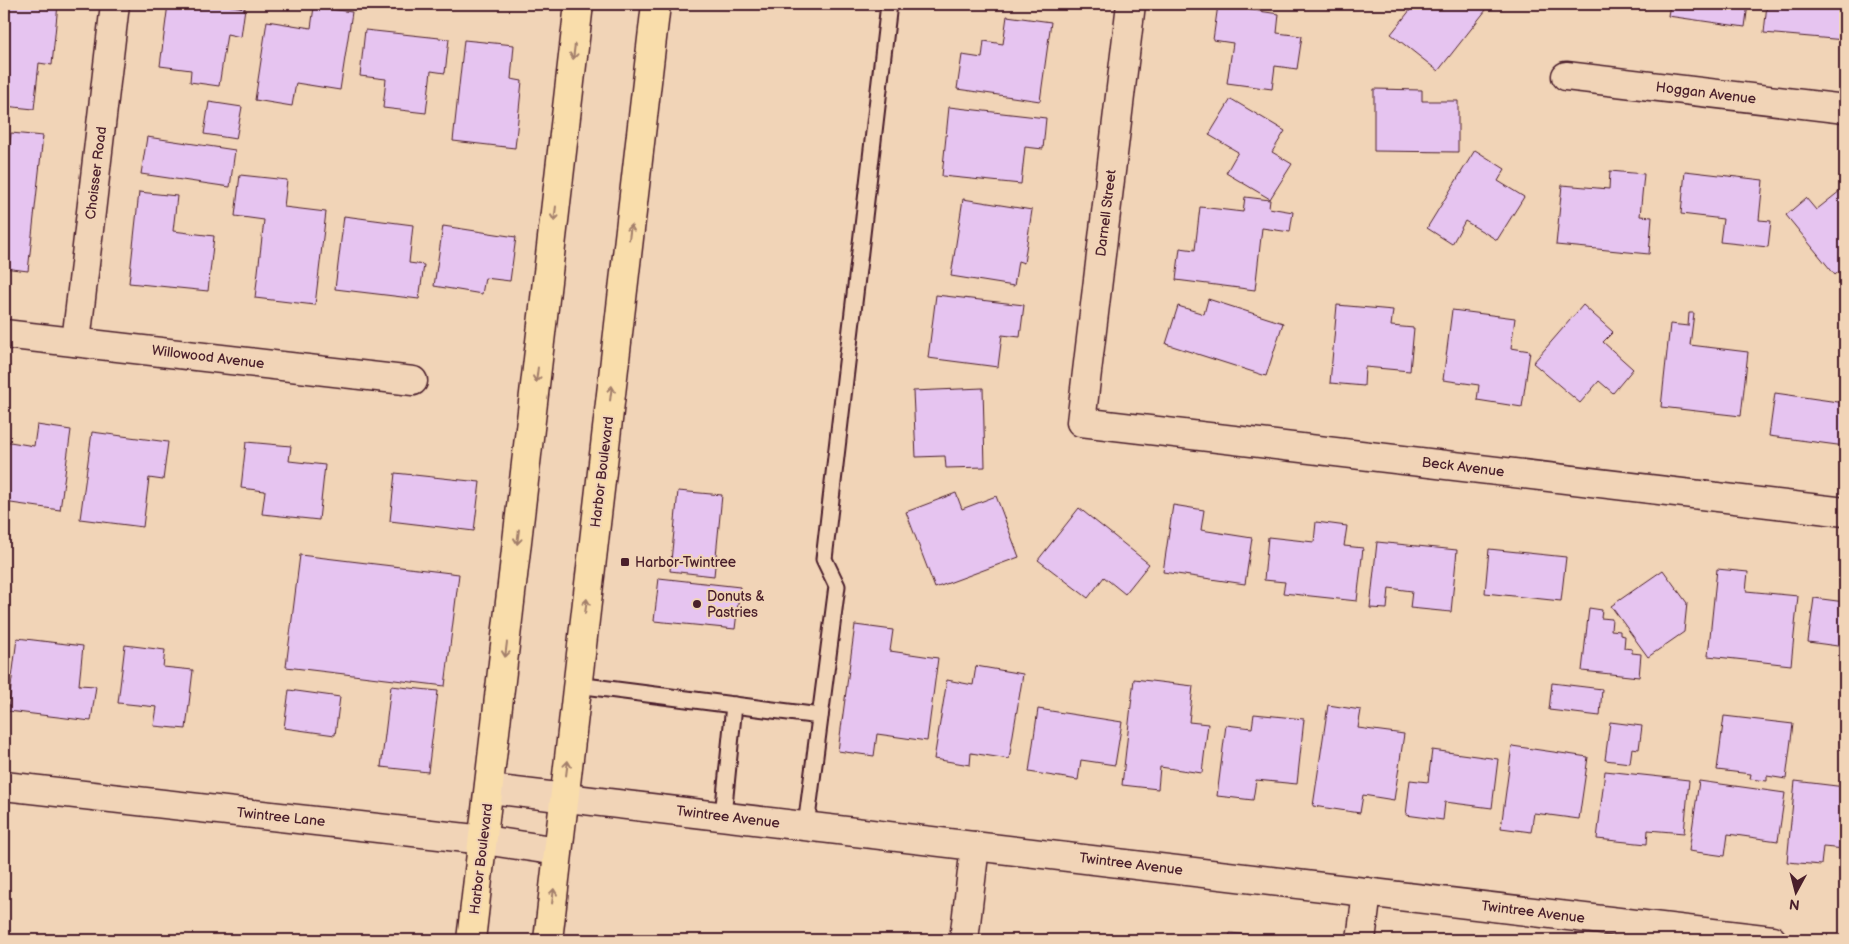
<svg xmlns="http://www.w3.org/2000/svg" width="1849" height="944" font-family="'Balsamiq Sans',sans-serif">
	<rect width="100%" height="100%" fill="#f1d4b7"/>
	<filter id="ink" filterUnits="userSpaceOnUse"><feTurbulence type="fractalNoise" baseFrequency=".02" numOctaves="2"/><feDisplacementMap in="SourceGraphic" scale="10" xChannelSelector="R" yChannelSelector="G"/><feConvolveMatrix kernelMatrix="1 2 1 2 8 2 1 2 1" color-interpolation-filters="sRGB"/></filter>
	<g filter="url(#ink)">
		<g fill="#e6c4f0" stroke="#4a1f2b">
			<polygon points="4,4 58,4 52,65 39,63 34,109 4,106"/>
			<polygon points="168,4 219,4 245,8 241,37 227,34 219,86 190,82 191,70 160,66"/>
			<polygon points="1415,4 1478,4 1486,10 1438,71 1391,34"/>
			<polygon points="1670,4 1748,4 1745,27 1668,16"/>
			<polygon points="1767,4 1845,4 1845,40 1764,33"/>
			<polygon points="1218,5 1279,14 1277,33 1302,36 1297,69 1275,66 1272,89 1227,83 1233,43 1213,40"/>
			<polygon points="314,7 352,12 340,90 296,83 292,106 255,100 267,21 311,28"/>
			<polygon points="1007,16 1051,22 1040,101 957,89 962,55 982,58 984,41 1003,44"/>
			<polygon points="365,30 449,39 445,73 431,71 426,113 383,108 386,79 360,76"/>
			<polygon points="464,40 514,45 511,79 522,81 515,148 453,141"/>
			<polygon points="1374,89 1422,90 1422,101 1458,101 1458,152 1374,151"/>
			<polygon points="1231,99 1285,131 1272,152 1292,164 1270,199 1226,173 1238,152 1209,135"/>
			<polygon points="209,102 242,107 236,139 204,134"/>
			<polygon points="949,107 1046,118 1043,149 1025,147 1021,184 942,176"/>
			<polygon points="11,133 43,136 28,271 4,268 4,167 8,167"/>
			<polygon points="147,137 235,150 230,187 141,174"/>
			<polygon points="1475,150 1505,169 1498,181 1524,197 1497,240 1465,221 1452,244 1427,228"/>
			<polygon points="1610,171 1644,174 1640,216 1652,217 1649,254 1556,245 1562,185 1609,189"/>
			<polygon points="1685,171 1763,180 1759,220 1771,221 1768,247 1720,242 1723,219 1681,214"/>
			<polygon points="240,175 287,180 284,207 326,212 315,305 255,298 264,220 235,216"/>
			<polygon points="1845,187 1845,266 1835,275 1786,215 1806,198 1816,210"/>
			<polygon points="139,192 177,196 173,231 214,236 208,291 129,283"/>
			<polygon points="1245,197 1270,200 1269,208 1293,212 1290,232 1262,228 1255,290 1176,280 1180,248 1195,250 1200,207 1243,212"/>
			<polygon points="963,199 1032,210 1024,263 1018,261 1014,286 951,276"/>
			<polygon points="344,216 413,225 409,263 424,265 419,299 335,289"/>
			<polygon points="443,226 516,237 510,281 485,278 482,294 434,286"/>
			<polygon points="936,295 1024,305 1020,337 1002,335 998,367 928,358"/>
			<polygon points="1208,299 1283,323 1266,376 1166,344 1178,306 1204,314"/>
			<polygon points="1337,305 1393,310 1391,326 1414,328 1410,371 1365,367 1364,386 1330,383"/>
			<polygon points="1583,305 1613,332 1603,342 1633,369 1613,393 1599,381 1580,403 1533,363"/>
			<polygon points="1452,310 1515,318 1511,348 1530,351 1522,407 1477,400 1479,385 1443,380"/>
			<polygon points="1689,313 1694,313 1690,345 1748,352 1741,416 1661,407 1670,324 1688,326"/>
			<polygon points="983,388 985,467 946,468 945,456 916,457 913,391"/>
			<polygon points="1775,393 1845,403 1845,446 1769,436"/>
			<polygon points="37,425 71,430 60,510 4,502 4,441 34,446"/>
			<polygon points="92,432 168,442 163,480 149,478 143,527 80,519"/>
			<polygon points="246,442 291,446 289,461 325,465 319,520 262,514 265,491 241,488"/>
			<polygon points="395,473 480,482 474,531 390,521"/>
			<polygon points="678,491 722,495 714,576 670,571"/>
			<polygon points="956,493 962,509 996,496 1019,557 935,588 906,512"/>
			<polygon points="1173,505 1204,510 1201,530 1252,538 1245,584 1163,572"/>
			<polygon points="1079,508 1149,564 1125,594 1104,577 1088,598 1038,560"/>
			<polygon points="1316,522 1347,526 1344,546 1363,548 1357,601 1283,593 1285,582 1264,580 1268,537 1314,542"/>
			<polygon points="1377,542 1457,550 1451,612 1410,608 1412,591 1389,588 1387,609 1370,608"/>
			<polygon points="1489,549 1566,557 1561,601 1485,593"/>
			<polygon points="300,555 459,574 445,686 286,667"/>
			<polygon points="1717,569 1748,572 1746,591 1798,596 1791,665 1708,656"/>
			<polygon points="1663,570 1687,603 1684,632 1648,657 1611,606"/>
			<polygon points="659,578 740,587 735,629 654,621"/>
			<polygon points="1814,598 1845,602 1845,647 1808,642"/>
			<polygon points="1589,608 1602,610 1601,618 1612,619 1611,630 1620,631 1620,635 1625,636 1624,648 1632,649 1632,653 1641,654 1639,677 1582,671"/>
			<polygon points="855,625 893,630 890,651 938,658 927,741 877,734 874,756 838,751"/>
			<polygon points="17,638 83,646 79,685 96,686 91,721 8,711"/>
			<polygon points="125,645 165,650 163,667 193,670 186,729 154,726 157,707 118,703"/>
			<polygon points="976,666 1023,674 1009,759 971,753 970,765 934,759 947,680 973,685"/>
			<polygon points="1134,679 1193,686 1189,722 1208,724 1202,773 1160,767 1158,789 1122,785"/>
			<polygon points="1552,683 1602,689 1600,716 1549,710"/>
			<polygon points="391,686 438,691 428,772 381,767"/>
			<polygon points="289,690 340,697 335,735 284,728"/>
			<polygon points="1328,705 1361,710 1358,728 1404,734 1394,800 1363,795 1360,813 1313,806"/>
			<polygon points="1038,709 1122,722 1115,765 1081,760 1078,780 1029,772"/>
			<polygon points="1254,714 1304,719 1297,784 1256,780 1253,800 1217,796 1226,725 1252,728"/>
			<polygon points="1724,716 1793,724 1786,779 1767,776 1767,781 1750,779 1751,774 1717,770"/>
			<polygon points="1610,722 1642,726 1639,749 1632,748 1630,763 1605,760"/>
			<polygon points="1512,746 1588,757 1579,819 1534,813 1531,832 1501,828"/>
			<polygon points="1432,750 1498,759 1492,808 1445,802 1443,820 1406,815 1410,780 1428,782"/>
			<polygon points="1605,771 1689,780 1684,833 1648,830 1647,844 1597,839"/>
			<polygon points="1699,781 1785,793 1778,841 1728,834 1725,856 1689,851"/>
			<polygon points="1795,781 1845,787 1845,849 1823,847 1821,865 1787,862"/>
			<polygon points="1230,933 1270,937 1270,940 1229,940"/>
		</g>
		<g fill="none" stroke-linecap="round" stroke-linejoin="round">
			<g stroke="#4a1f2b" stroke-width="19">
				<g id="lane">
					<polyline points="577,685 820,716"/>
					<polyline points="723,816 734,705"/>
					<polyline points="806,826 837,586 824,559 889,4"/>
				</g>
			</g>
			<g stroke="#4a1f2b" stroke-width="31">
				<g id="street">
					<polyline points="1131,4 1081,422 1845,512"/>
					<polyline points="1566,76 1845,109"/>
					<polyline points="4,334 413,381"/>
					<polyline points="76,342 115,4"/>
					<polyline points="4,786 484,840 558,851"/>
					<polyline points="490,789 1772,940"/>
					<polyline points="964,940 975,846"/>
					<polyline points="1361,940 1367,892"/>
				</g>
			</g>
			<g stroke="#4a1f2b" stroke-width="31">
				<g id="primary">
					<polyline points="471,940 579,4"/>
					<polyline points="548,940 656,4"/>
				</g>
			</g>
			<use href="#lane" stroke="#f1d4b7" stroke-width="15"/>
			<use href="#street" stroke="#f1d4b7" stroke-width="28"/>
			<use href="#primary" stroke="#f9ddab" stroke-width="28"/>
		</g>
		<defs><path id="oneway-shaft" d="M-6 0H5M1.5-3L5.5 0L1.5 3" fill="none" stroke-width="1.6" stroke-linecap="round" stroke-linejoin="round" transform="scale(1.25)"/></defs>
		<g stroke="#a27e6b">
			<use href="#oneway-shaft" transform="translate(574 52) rotate(97)"/>
			<use href="#oneway-shaft" transform="translate(555 214) rotate(97)"/>
			<use href="#oneway-shaft" transform="translate(630 232) rotate(-83)"/>
			<use href="#oneway-shaft" transform="translate(537 375) rotate(97)"/>
			<use href="#oneway-shaft" transform="translate(611 393) rotate(-83)"/>
			<use href="#oneway-shaft" transform="translate(518 537) rotate(97)"/>
			<use href="#oneway-shaft" transform="translate(586 606) rotate(-83)"/>
			<use href="#oneway-shaft" transform="translate(506 650) rotate(97)"/>
			<use href="#oneway-shaft" transform="translate(567 768) rotate(-83)"/>
			<use href="#oneway-shaft" transform="translate(553 896) rotate(-83)"/>
		</g>
	</g>
	<g fill="#4a1f2b" stroke="#f1d4b7" stroke-width="2">
		<rect x="620" y="557" width="10" height="10" rx="2.5"/>
		<circle cx="697" cy="604" r="5"/>
	</g>
	<g text-anchor="middle" dominant-baseline="central" stroke-width="4" stroke-linejoin="round" paint-order="stroke">
		<g font-size="14" fill="#4a1f2b" stroke="#f1d4b7">
			<text transform="translate(1706 93) rotate(7)">Hoggan Avenue</text>
			<text transform="translate(96 173) rotate(-83)">Choisser Road</text>
			<text transform="translate(1106 213) rotate(-83)">Darnell Street</text>
			<text transform="translate(208 357) rotate(7)">Willowood Avenue</text>
			<text transform="translate(1463 467) rotate(7)">Beck Avenue</text>
			<text transform="translate(602 472) rotate(-83)">Harbor Boulevard</text>
			<text transform="translate(281 817) rotate(6)">Twintree Lane</text>
			<text transform="translate(728 817) rotate(7)">Twintree Avenue</text>
			<text transform="translate(481 859) rotate(-83)">Harbor Boulevard</text>
			<text transform="translate(1131 864) rotate(7)">Twintree Avenue</text>
			<text transform="translate(1533 912) rotate(7)">Twintree Avenue</text>
		</g>
		<g font-size="14" fill="#4a1f2b" stroke="#f1d4b7" text-anchor="start">
			<text x="635" y="562">Harbor-Twintree</text>
			<text x="707" y="596">Donuts &amp;<tspan x="707" dy="16">Pastries</tspan></text>
		</g>
	</g>
	<rect width="1849" height="944" fill="none" stroke="#f1d4b7" stroke-width="20"/>
	<rect x="10" y="10" width="1829" height="924" fill="none" stroke="#4a1f2b" stroke-width="2" filter="url(#ink)"/>
	<g transform="translate(1796 892) rotate(187)" stroke="#f1d4b7" stroke-width="4" paint-order="stroke">
	<path d="M0-4L9 19L0 12L-9 19Z" fill="#4a1f2b"/>
	<text y="-8" font-size="14" font-weight="bold" text-anchor="middle" fill="#4a1f2b">N</text>
	</g>
</svg>
